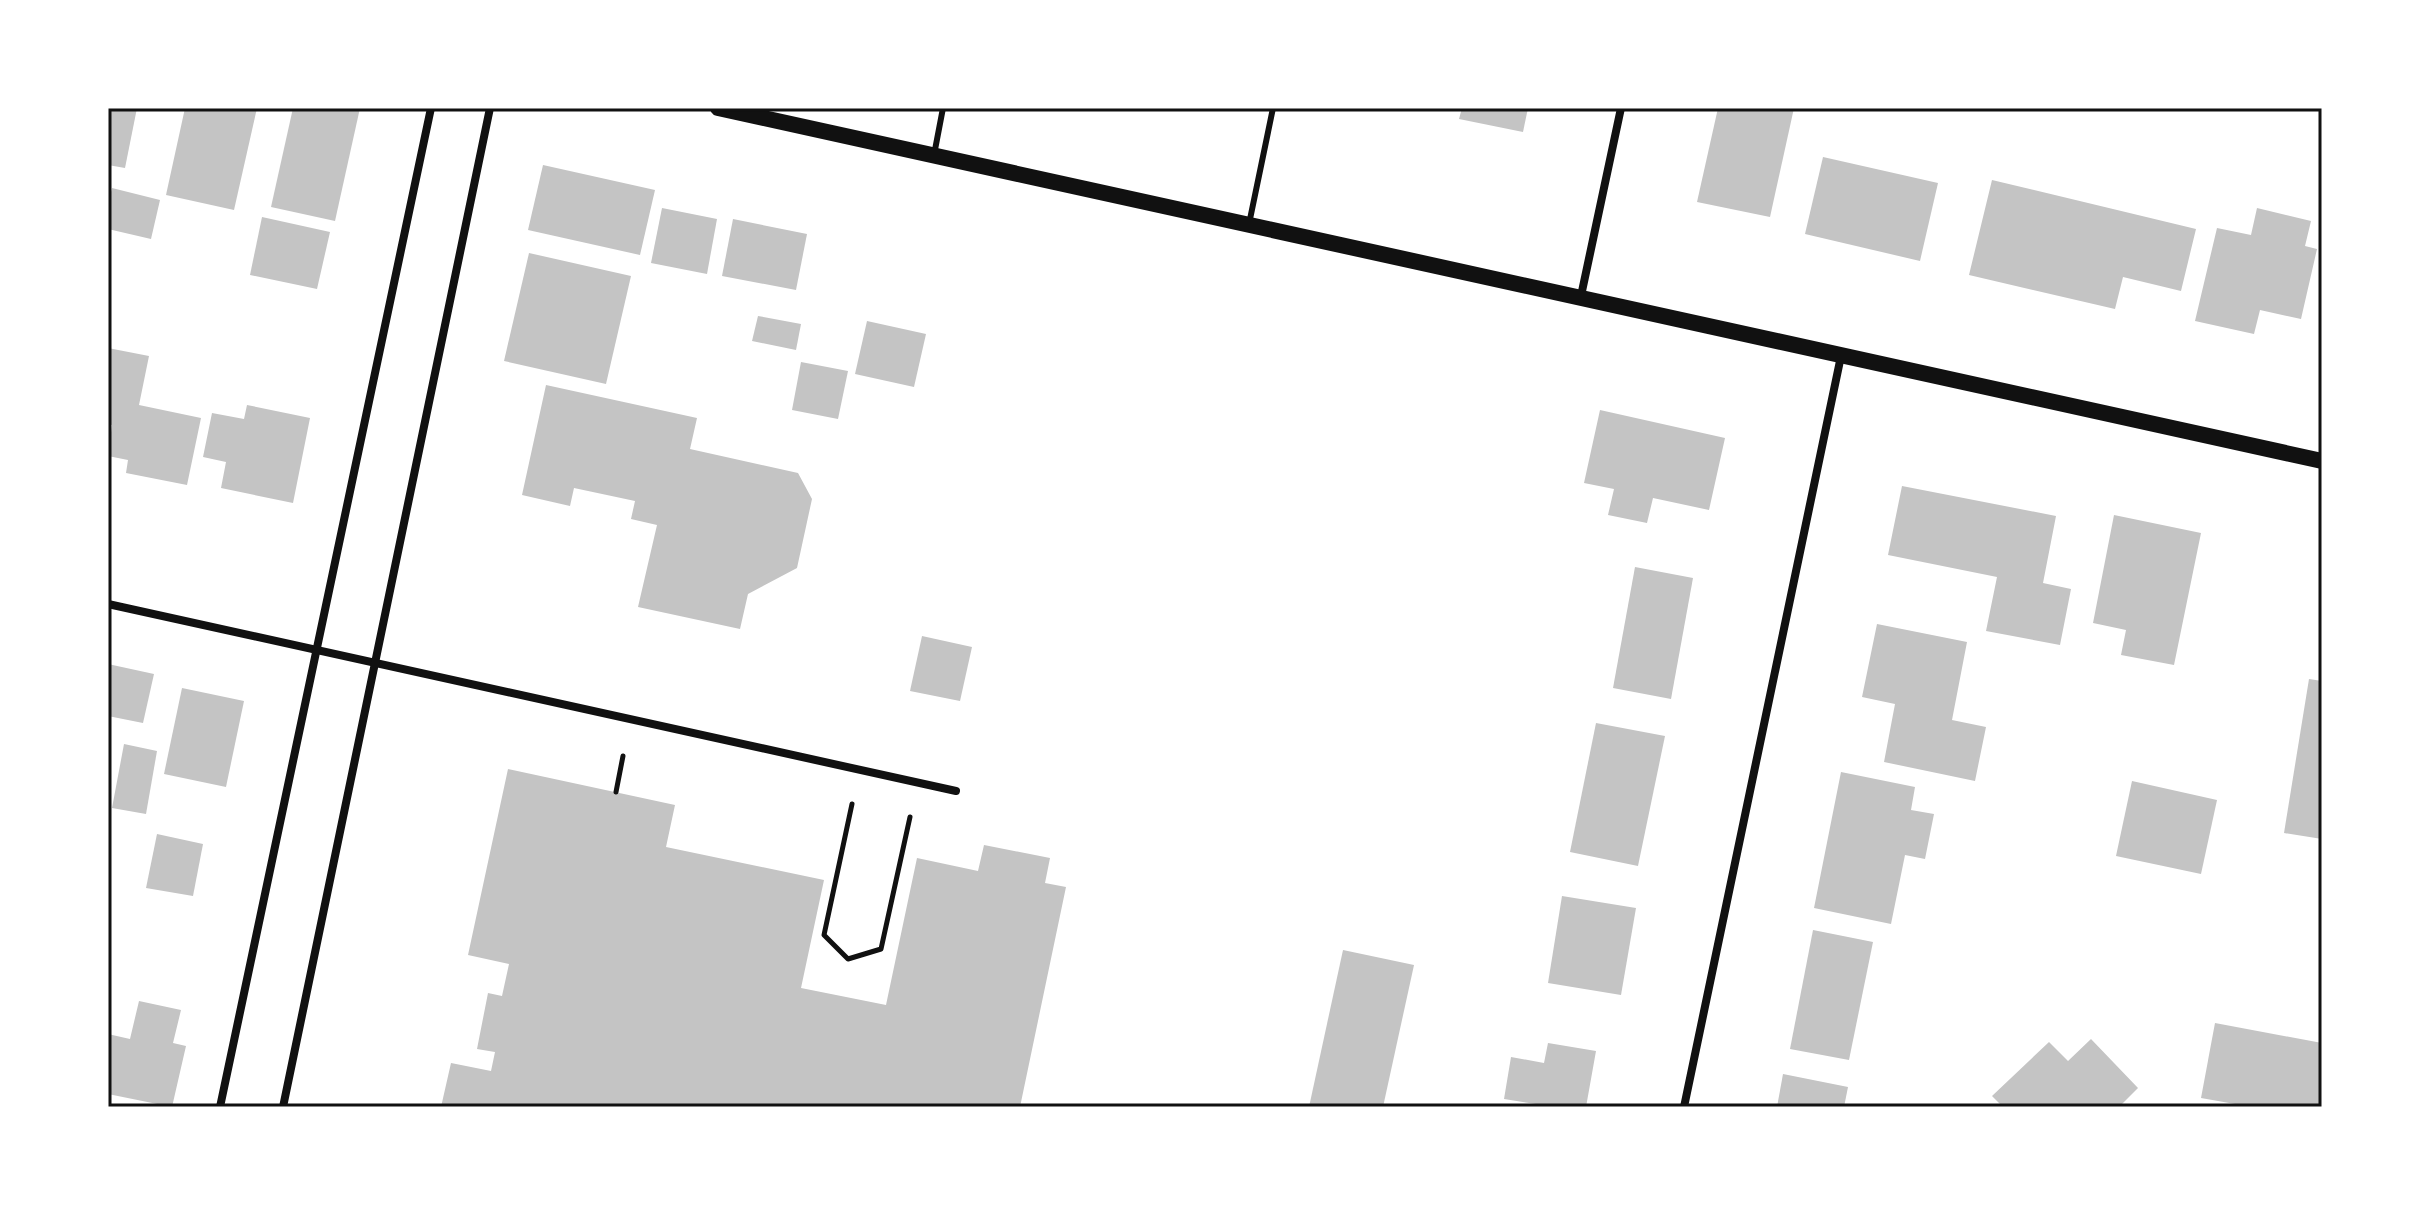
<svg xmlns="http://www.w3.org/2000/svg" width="2430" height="1215" font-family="Jost,sans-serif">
	<rect width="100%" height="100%" fill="#fff"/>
	<g fill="#c4c4c4">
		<polygon points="108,108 137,108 125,168 108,165"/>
		<polygon points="185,108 257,108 234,210 166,195"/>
		<polygon points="293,108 360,108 335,221 271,207"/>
		<polygon points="1462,108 1528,108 1523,132 1459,119"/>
		<polygon points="1718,108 1794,108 1770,217 1697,202"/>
		<polygon points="1823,157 1938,183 1920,261 1805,234"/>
		<polygon points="543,165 655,190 640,255 528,230"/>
		<polygon points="1992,180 2196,229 2181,291 2123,277 2115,309 1969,275"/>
		<polygon points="112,188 160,200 151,239 108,229 108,204"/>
		<polygon points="662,208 717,219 707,274 651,263"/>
		<polygon points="2257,208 2311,221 2305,246 2317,249 2301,319 2260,310 2254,334 2195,321 2217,228 2251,235"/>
		<polygon points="262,217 330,232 317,289 250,275"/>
		<polygon points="733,219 807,234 796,290 722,276"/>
		<polygon points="529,253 631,276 606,384 504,361"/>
		<polygon points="758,316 801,324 796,350 752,341"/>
		<polygon points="867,321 926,334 914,387 855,374"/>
		<polygon points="108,348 149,356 139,405 201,418 187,485 126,473 128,460 108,456 112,425 108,424"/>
		<polygon points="801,362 848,371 838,419 792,410"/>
		<polygon points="546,385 697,418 690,449 798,473 812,499 797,568 748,594 740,629 638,607 657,525 631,519 635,501 574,488 570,506 522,495"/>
		<polygon points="247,405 310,418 293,503 221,488 226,462 203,457 212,413 244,419"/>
		<polygon points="1600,410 1725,438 1709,510 1653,498 1647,523 1608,515 1614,489 1584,483"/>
		<polygon points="1902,486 2056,516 2043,583 2071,589 2060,645 1986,631 1997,577 1888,555"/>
		<polygon points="2114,515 2201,533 2174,665 2121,655 2126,630 2093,623"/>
		<polygon points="1635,567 1693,578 1671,699 1613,688"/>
		<polygon points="1877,624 1967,642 1952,720 1986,727 1975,781 1884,762 1895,704 1862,697"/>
		<polygon points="922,636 972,647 960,701 910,691"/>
		<polygon points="108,664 154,674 143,723 108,716"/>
		<polygon points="2309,679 2322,681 2322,839 2284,833"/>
		<polygon points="182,688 244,701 226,787 164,774"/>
		<polygon points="1596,723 1665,736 1638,866 1570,852"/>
		<polygon points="124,744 157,751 146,814 112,808"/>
		<polygon points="508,769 675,805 666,847 824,880 801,988 886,1005 917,858 978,871 984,845 1050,858 1045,883 1066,887 1020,1107 441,1107 451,1063 491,1071 495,1052 477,1049 488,993 502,996 509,964 468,955"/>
		<polygon points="1841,772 1915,787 1911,810 1934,814 1925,859 1905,855 1891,924 1814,908"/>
		<polygon points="2132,781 2217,800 2201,874 2116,856"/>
		<polygon points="157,834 203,844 193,896 146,888"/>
		<polygon points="1562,896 1636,908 1621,995 1548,983"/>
		<polygon points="1813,930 1873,942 1849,1060 1790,1049"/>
		<polygon points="1343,950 1414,965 1383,1107 1309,1107"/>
		<polygon points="139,1001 181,1010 173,1043 186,1046 172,1107 108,1094 108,1034 130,1039"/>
		<polygon points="2215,1023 2322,1043 2322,1107 2252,1107 2201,1098"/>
		<polygon points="2091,1039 2138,1088 2119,1107 2003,1107 1992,1096 2049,1042 2068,1061"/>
		<polygon points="1548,1043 1596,1051 1586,1107 1536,1107 1536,1104 1504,1099 1511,1057 1544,1063"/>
		<polygon points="1783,1074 1848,1087 1844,1107 1777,1107"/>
	</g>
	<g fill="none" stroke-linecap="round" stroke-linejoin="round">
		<g stroke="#111" stroke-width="5">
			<polyline points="616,792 623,756"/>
			<polyline points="852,804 824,935 848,959 881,949 910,817"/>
		</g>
		<g stroke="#111" stroke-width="6">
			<polyline points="934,155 943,108"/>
			<polyline points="1249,224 1273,108"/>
		</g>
		<g stroke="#111" stroke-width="8">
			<polyline points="1581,296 1621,108"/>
			<polyline points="108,604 956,791"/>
			<polyline points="220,1107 431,108"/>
			<polyline points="283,1107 490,108"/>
			<polyline points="1684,1107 1841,356"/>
		</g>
		<polyline stroke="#111" stroke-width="16" points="718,108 2322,461"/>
	</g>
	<rect width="2430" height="1215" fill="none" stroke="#ffffff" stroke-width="220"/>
	<rect x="110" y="110" width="2210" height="995" fill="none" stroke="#111" stroke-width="3"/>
</svg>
